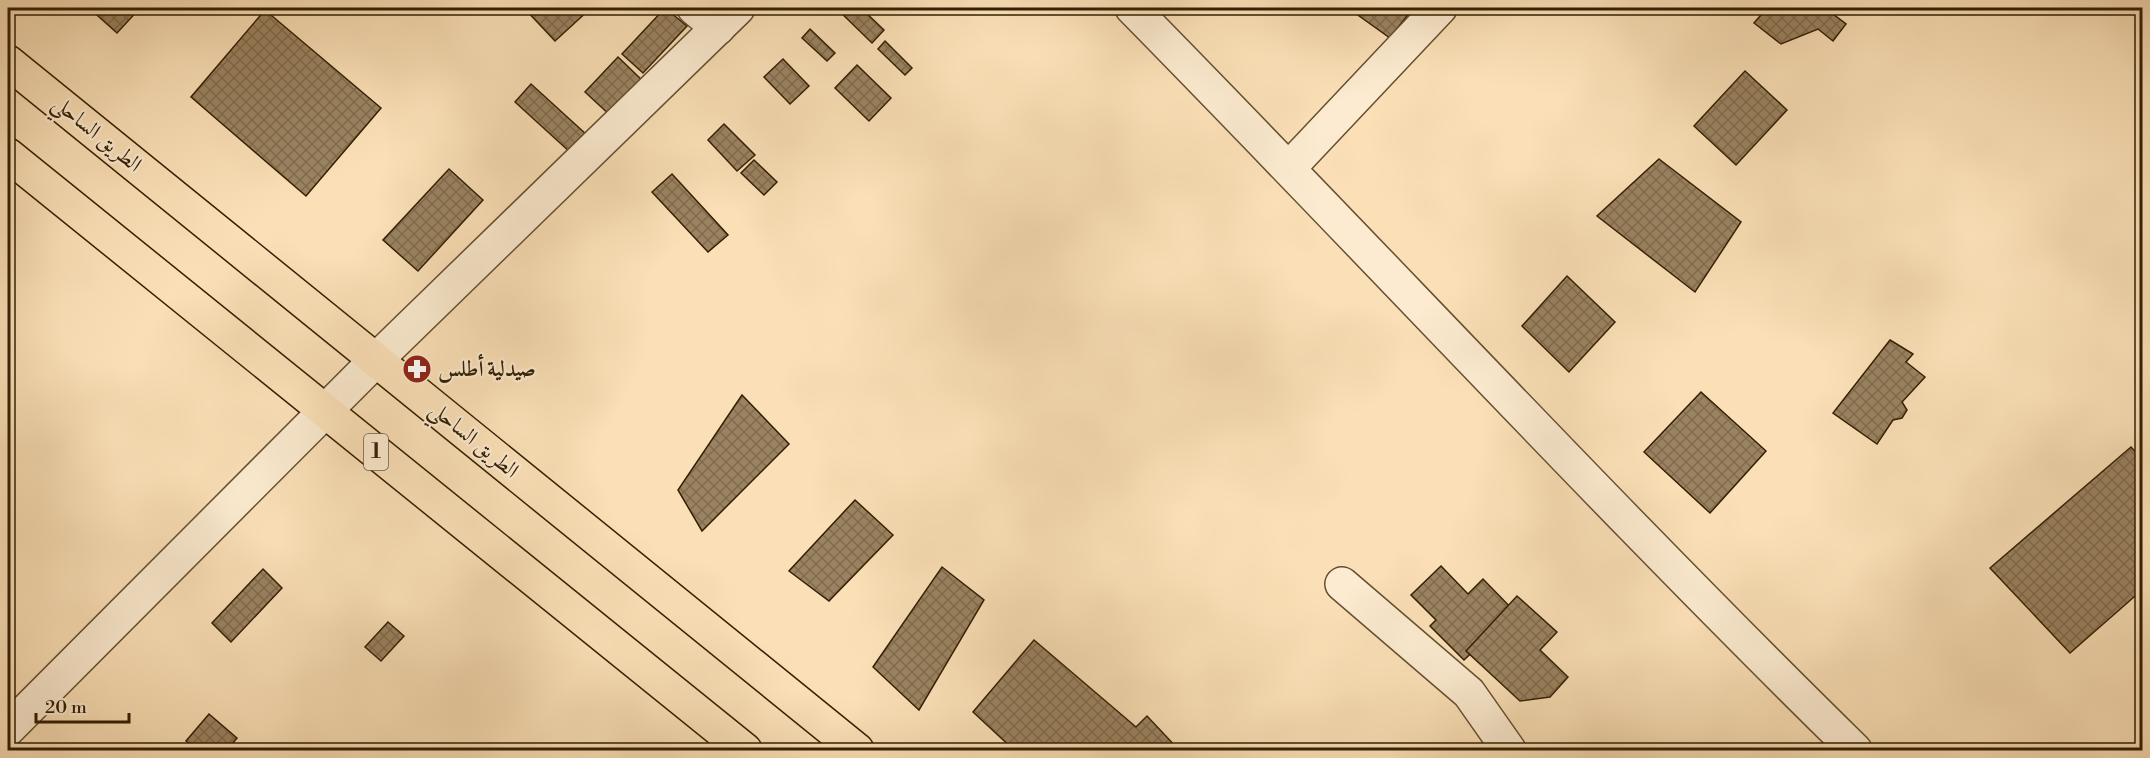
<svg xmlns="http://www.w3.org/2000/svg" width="2150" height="758" font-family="'Libre Bodoni',Amiri,serif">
	<defs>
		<pattern id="building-cross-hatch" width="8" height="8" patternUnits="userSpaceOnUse" patternTransform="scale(1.5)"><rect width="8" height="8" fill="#9b8361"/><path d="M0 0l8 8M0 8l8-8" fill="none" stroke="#7f6b4e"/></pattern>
	</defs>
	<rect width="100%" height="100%" fill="#fbe0b7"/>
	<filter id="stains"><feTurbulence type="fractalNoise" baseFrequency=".00333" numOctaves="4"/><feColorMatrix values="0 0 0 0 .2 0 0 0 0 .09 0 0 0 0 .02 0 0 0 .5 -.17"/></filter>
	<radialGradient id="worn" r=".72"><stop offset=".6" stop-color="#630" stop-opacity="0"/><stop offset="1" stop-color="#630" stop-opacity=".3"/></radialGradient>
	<g fill="url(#building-cross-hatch)" stroke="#331f03" stroke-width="1.5">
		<polygon points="89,8 140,8 117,33"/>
		<polygon points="524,8 591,8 555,41"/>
		<polygon points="665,8 687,26 643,73 622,54"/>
		<polygon points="836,8 861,8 884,30 872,43"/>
		<polygon points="1348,8 1413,8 1390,38"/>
		<polygon points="1767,8 1825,8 1846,24 1833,41 1818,29 1781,44 1754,23"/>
		<polygon points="265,10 381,108 306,196 191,97"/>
		<polygon points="810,29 835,53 827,61 802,38"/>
		<polygon points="885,41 912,68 905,75 878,49"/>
		<polygon points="618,57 645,83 612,117 585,92"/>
		<polygon points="783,59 809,86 790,104 764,77"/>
		<polygon points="857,65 891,98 869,121 835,88"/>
		<polygon points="1745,71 1787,110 1736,165 1694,126"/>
		<polygon points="531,84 587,135 571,153 515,102"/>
		<polygon points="724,124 755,155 737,171 708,140"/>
		<polygon points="1659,159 1741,222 1695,292 1597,216"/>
		<polygon points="754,160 777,182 764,195 741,173"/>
		<polygon points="449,169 483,200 418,271 383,240"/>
		<polygon points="672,174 728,235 708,252 652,192"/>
		<polygon points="1567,276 1615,322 1569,372 1522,326"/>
		<polygon points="1890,340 1913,354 1906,362 1925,377 1902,402 1907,410 1902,418 1893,420 1877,444 1833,413"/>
		<polygon points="1701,392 1766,451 1710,513 1644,452"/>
		<polygon points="742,395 789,444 702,531 678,490"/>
		<polygon points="2131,447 2142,459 2142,590 2070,653 1990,568"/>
		<polygon points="855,500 893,535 829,601 789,571"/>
		<polygon points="1441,566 1468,594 1483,579 1515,612 1464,660 1430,626 1436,620 1411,595"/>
		<polygon points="942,567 984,600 919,710 873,667"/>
		<polygon points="263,569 282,588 231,642 212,623"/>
		<polygon points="1517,596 1557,632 1540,650 1568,677 1550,697 1520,701 1466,651"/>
		<polygon points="388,622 404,636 381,661 365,647"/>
		<polygon points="1034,640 1136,727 1147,716 1179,750 1014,750 973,712"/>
		<polygon points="209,714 237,738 227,750 197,750 186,741"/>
	</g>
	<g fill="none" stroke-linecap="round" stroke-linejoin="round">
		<g stroke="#654f30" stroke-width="36">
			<g id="minor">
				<polyline points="694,8 718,28"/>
				<path d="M1132 8C1374 254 1608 508 1855 750"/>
				<polyline points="1289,168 1440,8"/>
				<polyline points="1342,584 1469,693 1509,750"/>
			</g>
		</g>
		<g stroke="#654f30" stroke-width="36">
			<polyline id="tertiary" points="8,729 376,360 738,8"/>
		</g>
		<g stroke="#331f03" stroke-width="36">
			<g id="trunk">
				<polyline points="8,62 857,750"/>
				<polyline points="8,155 745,750"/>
			</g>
		</g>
		<use href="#minor" stroke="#fcebd0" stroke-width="33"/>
		<use href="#tertiary" stroke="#fcebd0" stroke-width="33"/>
		<use href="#trunk" stroke="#fbe0b7" stroke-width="33"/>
	</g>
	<defs>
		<g id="pharmacy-disc" transform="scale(1.5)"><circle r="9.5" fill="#8f2418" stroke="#fcebd0"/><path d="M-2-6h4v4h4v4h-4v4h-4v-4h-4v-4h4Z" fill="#fff"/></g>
	</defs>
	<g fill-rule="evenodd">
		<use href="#pharmacy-disc" x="417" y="369"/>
	</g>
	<g text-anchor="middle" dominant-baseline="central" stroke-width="4.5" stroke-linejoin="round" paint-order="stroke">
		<rect fill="#fcebd0" stroke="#6f5c40" stroke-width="1.5" x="364" y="434" width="24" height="36" rx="4.5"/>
		<g font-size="21" font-weight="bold" fill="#331f03">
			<text x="376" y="452">1</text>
		</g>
		<g font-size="22" fill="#331f03" stroke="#fcebd0">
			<text transform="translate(97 134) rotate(39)">الطريق الساحلي</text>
			<text transform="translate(474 440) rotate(39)">الطريق الساحلي</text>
		</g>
		<g font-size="22" font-weight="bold" fill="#331f03" stroke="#fcebd0" text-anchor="start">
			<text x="438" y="369">صيدلية أطلس</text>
		</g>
	</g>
	<rect width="2150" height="758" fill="none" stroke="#fbe0b7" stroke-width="30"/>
	<rect x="9" y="9" width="2132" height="740" fill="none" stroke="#331f03" stroke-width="3"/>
	<rect x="15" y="15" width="2120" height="728" fill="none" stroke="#331f03" stroke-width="1.5"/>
	<path d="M36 713v9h93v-9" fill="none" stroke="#331f03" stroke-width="3"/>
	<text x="45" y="713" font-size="18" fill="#331f03" stroke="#fcebd0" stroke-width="4.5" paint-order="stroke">20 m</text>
	<rect width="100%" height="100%" filter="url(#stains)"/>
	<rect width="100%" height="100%" fill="url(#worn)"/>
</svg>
